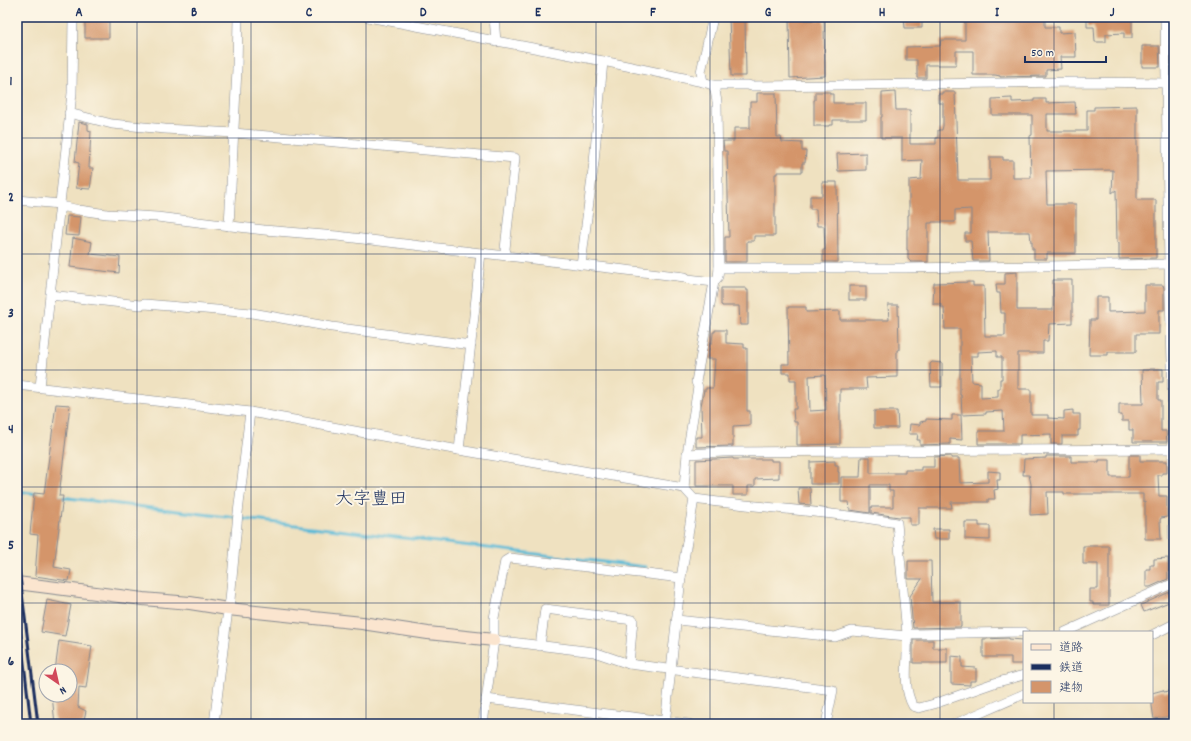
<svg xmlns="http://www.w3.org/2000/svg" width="1191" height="741" font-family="Dekko,'Klee One',sans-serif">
	<rect width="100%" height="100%" fill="#fcf5e5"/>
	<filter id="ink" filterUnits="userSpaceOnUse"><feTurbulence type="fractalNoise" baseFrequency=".025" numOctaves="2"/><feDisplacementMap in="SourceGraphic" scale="8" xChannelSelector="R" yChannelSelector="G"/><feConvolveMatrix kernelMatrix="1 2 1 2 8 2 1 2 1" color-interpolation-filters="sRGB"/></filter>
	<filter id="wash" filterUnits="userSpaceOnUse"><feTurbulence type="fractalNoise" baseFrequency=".012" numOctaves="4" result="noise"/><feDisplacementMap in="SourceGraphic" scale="16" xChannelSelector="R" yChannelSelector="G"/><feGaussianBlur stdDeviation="0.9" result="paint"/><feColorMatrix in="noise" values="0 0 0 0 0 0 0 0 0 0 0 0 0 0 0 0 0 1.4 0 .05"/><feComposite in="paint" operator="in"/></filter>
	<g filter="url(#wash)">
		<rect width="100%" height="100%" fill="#efe1c0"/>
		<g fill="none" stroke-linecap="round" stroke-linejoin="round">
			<g stroke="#59bad7" stroke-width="3">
				<polyline points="17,491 37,494"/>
				<polyline points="60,497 646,567"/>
			</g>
		</g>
		<g id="blocks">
			<g fill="#d4956b" fill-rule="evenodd">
				<polygon points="729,17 745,17 746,76 731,76"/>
				<polygon points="789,17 804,17 804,20 824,20 825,76 790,78"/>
				<polygon points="904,17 922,17 922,28 905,28"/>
				<polygon points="965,17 986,17 986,18 1045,17 1045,27 1059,27 1059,33 1075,32 1076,57 1060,57 1061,69 1046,70 1046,76 1000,77 1000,76 995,75 973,75 973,51 956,51 956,65 926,65 926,78 917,78 917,60 906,60 906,47 940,46 941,40 965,40"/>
				<polygon points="1087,17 1132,17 1132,38 1124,38 1124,33 1106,34 1106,42 1095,42 1094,27 1087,27"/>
				<polygon points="85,18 109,19 109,38 85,38"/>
				<polygon points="1142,46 1159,46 1160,67 1142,67"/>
				<polygon points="815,92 830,92 830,94 833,94 833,103 866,103 866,120 833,120 833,125 829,125 829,126 814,126 814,100 815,100"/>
				<polygon points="895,92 896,110 910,110 910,144 936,144 936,138 938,138 938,130 942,130 943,126 943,103 938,103 938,94 942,94 942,92 955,92 958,180 990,180 990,157 1003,157 1003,160 1013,160 1013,178 1031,178 1030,136 1032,135 1032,115 992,115 992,99 1012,98 1012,102 1013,102 1034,101 1034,99 1046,99 1046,103 1075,102 1076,114 1047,114 1047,131 1087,131 1087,110 1094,110 1094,107 1137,106 1137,200 1156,200 1156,258 1119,259 1119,243 1117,243 1116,190 1112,193 1113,170 1046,171 1047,204 1076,204 1076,253 1047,253 1047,259 1034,259 1034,249 1032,249 1032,242 1031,242 1030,232 988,232 989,261 973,261 971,241 965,241 965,233 971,233 971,209 955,210 955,222 932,222 932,223 928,223 928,262 911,262 908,259 908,250 907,250 907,229 908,229 908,215 909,215 909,180 921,179 922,160 902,161 902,138 881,138 881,117 882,117 882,93"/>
				<polygon points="757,93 776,93 777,137 781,137 782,142 802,143 802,151 806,151 805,163 802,163 802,172 777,172 777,174 775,174 775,236 754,236 754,241 747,241 747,262 725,262 725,237 729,237 727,151 724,151 723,141 734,141 734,128 750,128 750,102 757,102"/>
				<polygon points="79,122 88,124 88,130 91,131 89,168 93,168 90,189 76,188 79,163 75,162"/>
				<polygon points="866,153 866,170 838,171 837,154"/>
				<polygon points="822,182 837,182 838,262 823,262 823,250 825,250 824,226 817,226 816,209 810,209 810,196 822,196"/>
				<polygon points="67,216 81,217 79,236 65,235"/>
				<polygon points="73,238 92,242 90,254 120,257 119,273 70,267"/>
				<path d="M1017 272V310H1053V280H1072V323L1049 324 1048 341H1043V353H1018V389H1031V415H1048V418L1064 419V411L1073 410V414H1080V430H1078V436H1062V444H1051V434L1020 435V444H978V431H1004L1003 411 986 412V414L962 415 961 395H960V329H945L944 307H941V304H933L934 283 973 282V286H984L985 336H1005V313H1001L1000 293H997L996 284H1005V273ZM997 351V357H1002V379H1000V389H998V397L981 398V383L972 382 971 356H978V352Z"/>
				<polygon points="1145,285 1163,285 1164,288 1164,310 1159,310 1159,334 1136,334 1136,352 1108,352 1108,355 1089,355 1090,320 1096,320 1096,297 1108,297 1108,312 1145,311"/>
				<rect x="849" y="286" width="17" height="14"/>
				<polygon points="721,288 746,288 746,290 748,290 748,325 740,325 739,306 722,306 722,305 721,305"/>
				<path d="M888 305H898L899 350H897V377L866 378 867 389H840V444L797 445V422H794L793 409H796V380H790V373H782V364H789L788 307H806V312L840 311V320H889ZM825 375 826 410 810 411 809 376Z"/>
				<polygon points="715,330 726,330 726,343 744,344 744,348 747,348 747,411 750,411 750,425 733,426 733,446 696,447 696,437 702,437 701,406 704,390 706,390 706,388 713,388 715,359 707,359 710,343 712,343 713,332 715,332"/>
				<polygon points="932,362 942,363 942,387 931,387 930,364"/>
				<polygon points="1149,369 1163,369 1163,382 1158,382 1158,400 1161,400 1161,431 1166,431 1167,442 1133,442 1133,430 1129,430 1129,421 1122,421 1122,415 1119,415 1119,404 1143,404 1142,370 1149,370"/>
				<polygon points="56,404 70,405 59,496 63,496 54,567 71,570 69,581 35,576 38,535 30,534 34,493 44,494"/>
				<polygon points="874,411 897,411 898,428 874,428"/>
				<polygon points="952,415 961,415 962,440 950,439 950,444 920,445 920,440 917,440 918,434 909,434 910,424 920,425 920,422 926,421 926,419 952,420"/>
				<polygon points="1129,455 1140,455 1140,461 1167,461 1167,473 1162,473 1162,475 1158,475 1159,496 1167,496 1167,517 1161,518 1160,520 1161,539 1145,539 1145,501 1143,502 1143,494 1064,494 1064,492 1047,492 1048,514 1030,515 1031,484 1029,475 1023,475 1024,459 1046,458 1046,456 1071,456 1071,462 1099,462 1099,460 1110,460 1110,477 1129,477"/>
				<polygon points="951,456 951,458 959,458 960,483 988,482 988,471 1000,472 1000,480 997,480 998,489 994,490 995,499 988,499 988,502 951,502 952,508 919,508 919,525 910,525 910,517 899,517 871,513 871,507 893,507 893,491 889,491 889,485 870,485 870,513 850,510 849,502 841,502 841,477 860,477 861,457 870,457 870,473 905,473 905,470 921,470 921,467 934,467 934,457"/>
				<polygon points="733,458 733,459 771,459 771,461 779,461 779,478 755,479 755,486 748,486 748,495 733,495 733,486 696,486 696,460"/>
				<polygon points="835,461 835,465 838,465 838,472 839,472 839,484 810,484 810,462"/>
				<polygon points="798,488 810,488 811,505 799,504"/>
				<polygon points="965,522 979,522 979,526 990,526 990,540 965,539"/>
				<polygon points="933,529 949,529 949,539 934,539"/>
				<polygon points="1083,546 1109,546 1109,605 1093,605 1093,602 1090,602 1090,589 1098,589 1098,564 1083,564"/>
				<polygon points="1168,558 1168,579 1150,587 1146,587 1146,569 1150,569 1150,565 1154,565 1154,559"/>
				<polygon points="908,561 931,561 932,602 961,602 961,627 913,628 910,596 922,579 908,579"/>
				<polygon points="1174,590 1174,600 1144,612 1141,605"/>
				<polygon points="47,600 71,605 65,636 41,632"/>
				<polygon points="1009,638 1009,639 1024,640 1024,664 1011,664 1011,657 983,657 983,639"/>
				<polygon points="913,640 933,640 933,648 947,648 947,663 913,663"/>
				<polygon points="59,641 92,646 86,688 79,687 78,707 86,711 83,724 55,724 52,695 70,695 70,671 55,671"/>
				<polygon points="951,656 962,657 962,667 976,668 976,681 970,681 970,685 951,684"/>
				<polygon points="1163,690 1164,692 1174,690 1174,716 1154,719 1152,706 1152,693"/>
			</g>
		</g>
	</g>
	<g filter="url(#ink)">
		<use href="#blocks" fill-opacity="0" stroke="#85888f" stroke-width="1"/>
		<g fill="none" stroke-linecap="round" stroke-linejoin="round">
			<g stroke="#85888f" stroke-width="10">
				<g id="street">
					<polyline points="368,17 603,61 703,82 713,85 748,85 751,86 1078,82 1174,83"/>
					<polyline points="494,17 496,42"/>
					<polyline points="703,82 701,72 713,17"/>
					<polyline points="69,113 112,124 165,129 234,133 515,158 505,249 507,256"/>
					<polyline points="17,200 60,204"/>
					<polyline points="60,208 66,207 79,210 107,214 157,217 264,230 337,236 685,277 688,279 714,282"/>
					<polyline points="229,226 237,69 238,17"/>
					<polyline points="581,265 594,162 603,61"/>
					<polyline points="719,268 905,268 1173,264"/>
					<polyline points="50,295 140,305 145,304 252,313 332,327 471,345"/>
					<path d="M17 385 250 412 459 450 684 488 694 499C761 508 830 511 897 523 900 560 904 597 907 634 909 657 901 685 913 706L919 708 934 704 994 683 1024 675"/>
					<polyline points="40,387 72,93 73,17"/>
					<polyline points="459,450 481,253"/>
					<polyline points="687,454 723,452 1174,449"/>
					<polyline points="684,488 687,454 698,387 696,382 714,282 718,277 719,268 717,102 715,90 713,85"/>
					<polyline points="677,620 835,637 852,631 907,636 911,634 1024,632"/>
					<polyline points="1065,632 1174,583 1172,362 1169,264 1165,17"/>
					<polyline points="1152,635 1174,624"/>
					<polyline points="494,640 594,652 629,664 833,690 826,724"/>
					<polyline points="540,646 545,609 633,620 629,664"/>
					<polyline points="486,699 689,724"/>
					<polyline points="214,724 228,609 230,600 238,513 250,412"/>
					<polyline points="483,724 494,640 494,618 505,561 510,558 681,578"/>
					<polyline points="665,724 681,578 694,499"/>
					<polyline points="955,724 1024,694"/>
				</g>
			</g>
			<g stroke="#85888f" stroke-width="14">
				<polyline id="secondary" points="17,583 143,599 190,603 228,609 362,623 428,633 494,640"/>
			</g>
			<use href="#street" stroke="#fff" stroke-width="9"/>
			<use href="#secondary" stroke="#fbe5cf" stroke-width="12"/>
			<g stroke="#1b2f5e" stroke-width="3">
				<polyline points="17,36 20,17"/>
				<polyline points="17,552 38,724"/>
				<polyline points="17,602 31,724"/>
			</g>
		</g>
	</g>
	<path fill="none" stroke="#1b2f5e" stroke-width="1" stroke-opacity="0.55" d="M137 17V724M251 17V724M366 17V724M481 17V724M596 17V724M710 17V724M825 17V724M940 17V724M1054 17V632M17 138H1174M17 254H1174M17 370H1174M17 487H1174M17 603H1174M1054 702V724"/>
	<g text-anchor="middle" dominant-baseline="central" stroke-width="4" stroke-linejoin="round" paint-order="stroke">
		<g font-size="18" fill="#1b2f5e" stroke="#fcf5e5">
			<text x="371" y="500">大字豊田</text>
		</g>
	</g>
	<rect width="1191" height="741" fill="none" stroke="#fcf5e5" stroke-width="44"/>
	<rect x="1023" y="631" width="130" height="72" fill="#fcf5e5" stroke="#a2a6af"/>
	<rect x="1031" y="644" width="20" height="6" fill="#fbe5cf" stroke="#a2a6af"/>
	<text x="1059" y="651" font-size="12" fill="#1b2f5e">道路</text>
	<rect x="1031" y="664" width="20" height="6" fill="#1b2f5e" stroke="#a2a6af"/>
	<text x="1059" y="671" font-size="12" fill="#1b2f5e">鉄道</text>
	<rect x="1031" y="681" width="20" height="12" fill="#d4956b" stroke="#a2a6af"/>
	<text x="1059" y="691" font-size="12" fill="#1b2f5e">建物</text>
	<g transform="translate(58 683) rotate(146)"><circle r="19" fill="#fcf5e5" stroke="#a2a6af"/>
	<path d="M0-3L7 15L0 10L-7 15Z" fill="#d1495b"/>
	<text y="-6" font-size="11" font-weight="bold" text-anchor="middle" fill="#1b2f5e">N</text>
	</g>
	<path d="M1025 56v6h81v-6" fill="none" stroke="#1b2f5e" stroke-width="2"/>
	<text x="1031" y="56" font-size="12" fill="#1b2f5e" stroke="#fcf5e5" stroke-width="3" paint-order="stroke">50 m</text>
	<rect x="22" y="22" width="1147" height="697" fill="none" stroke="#1b2f5e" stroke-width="1.5"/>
	<g font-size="13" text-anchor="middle" font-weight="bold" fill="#1b2f5e">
		<text x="79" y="16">A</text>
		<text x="194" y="16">B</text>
		<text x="309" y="16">C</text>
		<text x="423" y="16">D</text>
		<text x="538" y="16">E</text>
		<text x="653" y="16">F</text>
		<text x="768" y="16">G</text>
		<text x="882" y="16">H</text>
		<text x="997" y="16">I</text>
		<text x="1112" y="16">J</text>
		<text x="11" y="85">1</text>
		<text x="11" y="201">2</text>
		<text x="11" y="317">3</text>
		<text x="11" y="433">4</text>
		<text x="11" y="549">5</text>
		<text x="11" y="665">6</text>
	</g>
</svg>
